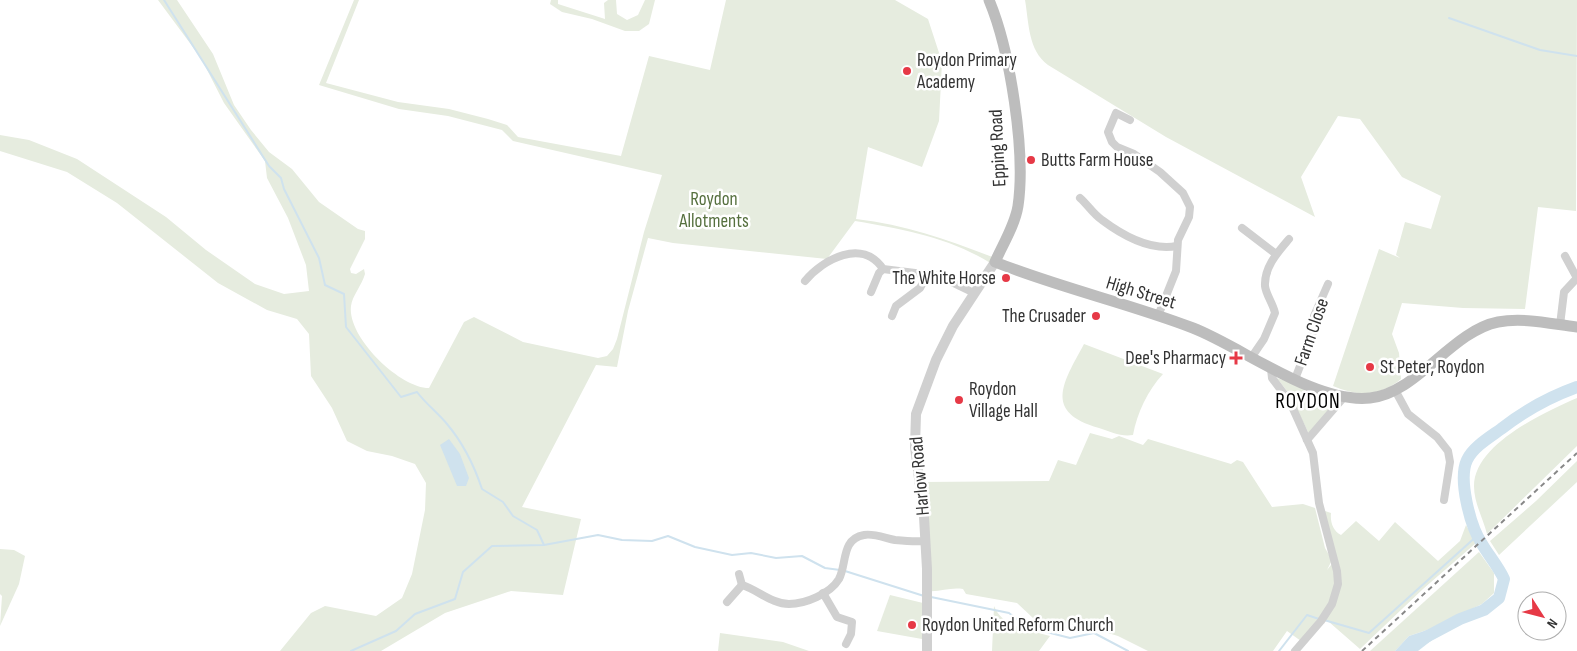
<svg xmlns="http://www.w3.org/2000/svg" width="1577" height="651" font-family="'Sofia Sans Condensed',sans-serif">
	<rect width="100%" height="100%" fill="#fff"/>
	<g fill="#e6ecdf">
		<path d="M158 0H177L213 54 234 105 251 130 269 152 292 169 319 202 358 229 365 231V239L350 269 351 273 356 274 364 269 365 274C362 285 352 296 351 306 347 337 400 388 429 388L464 322 474 317 523 342 598 358 607 356 613 349 617 339 644 232 662 175 513 141 502 130 448 116 399 109 319 85 354 0H359L326 83 398 102 449 109 488 119 507 125 518 137 621 156 649 56 710 70 726 0H895L928 19 942 62 939 121 922 167 868 147 856 219C907 225 948 240 995 258L992 264C951 238 903 229 855 221L827 259 673 243 648 238 628 311 617 367 596 365 522 507 581 519 563 595 511 591 445 613 381 651H280L311 613 325 606 376 616 402 598 412 574 425 510 426 483 415 464 392 456 367 451 347 441 332 408 311 376 309 334 297 319 267 310 218 283 117 203 67 172 0 151V135L29 140 77 159 166 217 206 250 255 284 284 294 309 291 306 265 288 218 267 178 265 161 224 103 201 58Z"/>
		<polygon points="551,0 558,0 558,4 605,19 604,3 608,0 616,0 617,14 627,20 638,15 645,0 655,0 649,24 639,31 625,31 592,19 562,12 550,4"/>
		<path d="M1025 0H1577L1576 211 1538 207 1525 309 1463 308 1402 303 1392 334 1399 353 1401 379C1381 396 1357 397 1333 386L1379 249 1400 258 1396 255 1405 222 1431 229 1441 196 1402 177 1360 119 1338 116 1301 177 1315 217 1166 137 1048 65C1028 50 1029 23 1025 0Z"/>
		<path d="M1084 344 1163 374C1148 390 1137 413 1133 435 1121 437 1111 432 1099 428 1043 412 1063 383 1084 344Z"/>
		<polygon points="1277,378 1339,400 1309,434 1290,395"/>
		<path d="M1577 398V446L1487 534C1483 518 1474 503 1474 486 1474 444 1545 412 1577 398Z"/>
		<path d="M1090 433 1112 439 1119 436 1143 445 1148 439 1231 464 1237 460 1243 462 1272 507 1303 504 1315 508 1325 548 1332 560 1327 570 1335 560 1319 509 1331 513C1330 522 1333 531 1341 535L1356 521 1379 541 1395 522 1438 561 1460 541 1466 525 1476 543 1423 589 1360 649 1321 615 1301 641 1287 631 1273 651H1148L1118 636 1091 628H1062L1054 623 1033 618 1017 603 966 594 963 589C950 587 941 592 928 591L923 482 1049 481 1058 460 1076 465Z"/>
		<polygon points="1577,461 1577,482 1499,555 1490,541 1536,501"/>
		<polygon points="0,549 14,550 25,556 19,584 0,626 2,596 0,594"/>
		<polygon points="1479,552 1494,573 1494,593 1482,604 1433,628 1409,636 1395,651 1370,651"/>
		<polygon points="890,595 923,603 922,639 877,631"/>
		<path d="M994 606C1002 627 1029 630 1050 636L1039 651H992Z"/>
		<polygon points="720,633 783,642 809,651 718,651"/>
	</g>
	<g fill="#cfe2ee">
		<polygon points="449,439 460,454 469,478 466,486 457,486 440,445"/>
		<polygon points="1433,628 1436,637 1418,651 1395,651 1409,636"/>
	</g>
	<g fill="none" stroke-linecap="round" stroke-linejoin="round">
		<g stroke="#cfe2ee" stroke-width="2">
			<path d="M164 0 269 166 281 178 284 189 319 258 325 285 344 294 346 327 401 397 417 392C426 404 438 413 447 424 463 443 474 465 482 489L503 502 513 516 537 530 544 545"/>
			<polyline points="1449,18 1540,50 1577,56"/>
			<polyline points="845,571 924,596"/>
			<polyline points="931,597 1009,613 1027,627 1070,638 1094,633 1128,651"/>
			<polyline points="1324,620 1369,633 1478,535"/>
			<polyline points="351,651 396,631 415,614 455,599 463,572 492,546 544,545 598,535 622,540 652,541 668,536 695,547 732,555 751,553 776,558 802,556 825,568 840,570"/>
			<polyline points="1279,651 1307,615 1319,619"/>
		</g>
		<path stroke="#cfe2ee" stroke-width="12" d="M1405 651 1411 645 1460 619 1484 610 1499 598 1504 579C1498 566 1489 556 1482 544 1470 526 1458 479 1467 460 1473 447 1490 437 1501 429 1524 411 1549 397 1577 387"/>
		<g stroke="#d0d0d0" stroke-width="8">
			<polyline points="1130,120 1116,113 1108,132 1112,142 1117,147 1134,154 1160,172 1183,193 1190,207 1189,217 1178,240 1176,271 1158,316"/>
			<path d="M1080 198C1088 205 1093 214 1102 220 1122 235 1151 251 1177 246"/>
			<polyline points="1242,228 1276,254"/>
			<polyline points="1565,256 1577,278"/>
			<path d="M805 281C823 259 863 238 883 269L939 276 974 293"/>
			<polyline points="871,292 879,273 883,269"/>
			<polyline points="892,316 896,306 920,288 928,274"/>
			<polyline points="1560,325 1564,292 1577,278"/>
			<path d="M1251 358 1264 339 1275 313C1273 303 1266 295 1265 286 1264 267 1278 252 1289 239"/>
			<polyline points="1271,369 1272,378 1290,402 1313,453 1319,503 1337,571 1338,584 1332,604 1321,621 1295,651"/>
			<polyline points="1295,379 1314,330 1314,316 1328,284"/>
			<polyline points="1395,390 1408,414 1437,437 1448,451 1450,462 1444,500"/>
			<polyline points="1307,440 1345,396"/>
			<polyline points="739,574 742,585"/>
			<path d="M742 585C758 590 772 604 789 604 805 604 830 594 839 579 847 564 841 539 864 535 873 533 885 538 895 540 905 541 915 542 925 541"/>
			<polyline points="823,593 837,617 852,622 851,634 846,644"/>
			<polyline points="727,602 742,585"/>
		</g>
		<polyline stroke="#d0d0d0" stroke-width="10" points="927,651 927,569 924,517 915,447 916,414 936,360 953,326 995,262"/>
		<path stroke="#bdbdbd" stroke-width="11" d="M989 0C1010 50 1026 152 1018 206 1015 225 1003 244 995 262 1060 288 1128 303 1193 328 1242 347 1315 404 1370 398 1416 394 1452 331 1498 322 1523 317 1552 324 1577 327"/>
		<polyline stroke="#888" stroke-width="2" stroke-dasharray="5 4" stroke-linecap="butt" points="1362,651 1577,453"/>
	</g>
	<g fill="#e63946" stroke="#fff" stroke-width="2">
		<circle cx="907" cy="71" r="5"/>
		<circle cx="1031" cy="160" r="5"/>
		<circle cx="1006" cy="278" r="5"/>
		<circle cx="1096" cy="316" r="5"/>
		<path d="M1233.5 350.5h5v5h5v5h-5v5h-5v-5h-5v-5h5z"/>
		<circle cx="1370" cy="367" r="5"/>
		<circle cx="959" cy="400" r="5"/>
		<circle cx="912" cy="625" r="5"/>
	</g>
	<g text-anchor="middle" dominant-baseline="central" stroke-width="5" stroke-linejoin="round" paint-order="stroke">
		<g font-size="19" fill="#333" stroke="#fff" text-anchor="start">
			<text x="917" y="60">Roydon Primary<tspan x="917" dy="22">Academy</tspan></text>
			<text x="1041" y="160">Butts Farm House</text>
			<text x="996" y="278" text-anchor="end">The White Horse</text>
			<text x="1086" y="316" text-anchor="end">The Crusader</text>
			<text x="1226" y="358" text-anchor="end">Dee's Pharmacy</text>
			<text x="1380" y="367">St Peter, Roydon</text>
			<text x="969" y="389">Roydon<tspan x="969" dy="22">Village Hall</tspan></text>
			<text x="922" y="625">Roydon United Reform Church</text>
		</g>
		<g font-size="19" fill="#333" stroke="#fff">
			<text transform="translate(998 148) rotate(-93)">Epping Road</text>
			<text transform="translate(1141 293) rotate(17)">High Street</text>
			<text transform="translate(1312 332) rotate(-71)">Farm Close</text>
			<text transform="translate(920 476) rotate(-95)">Harlow Road</text>
		</g>
		<g font-size="19" fill="#56703f" stroke="#fff">
			<text x="714" y="199">Roydon<tspan x="714" dy="22">Allotments</tspan></text>
		</g>
		<g font-size="21" letter-spacing="1" fill="#000" stroke="#fff">
			<text x="1308" y="401">ROYDON</text>
		</g>
	</g>
	<g transform="translate(1542 616) rotate(126)"><circle r="24" fill="#ffffff" stroke="#adadad"/>
	<path d="M0-4L9 19L0 12L-9 19Z" fill="#e63946"/>
	<text y="-8" font-size="14" font-weight="bold" text-anchor="middle" fill="#333333">N</text>
	</g>
</svg>
